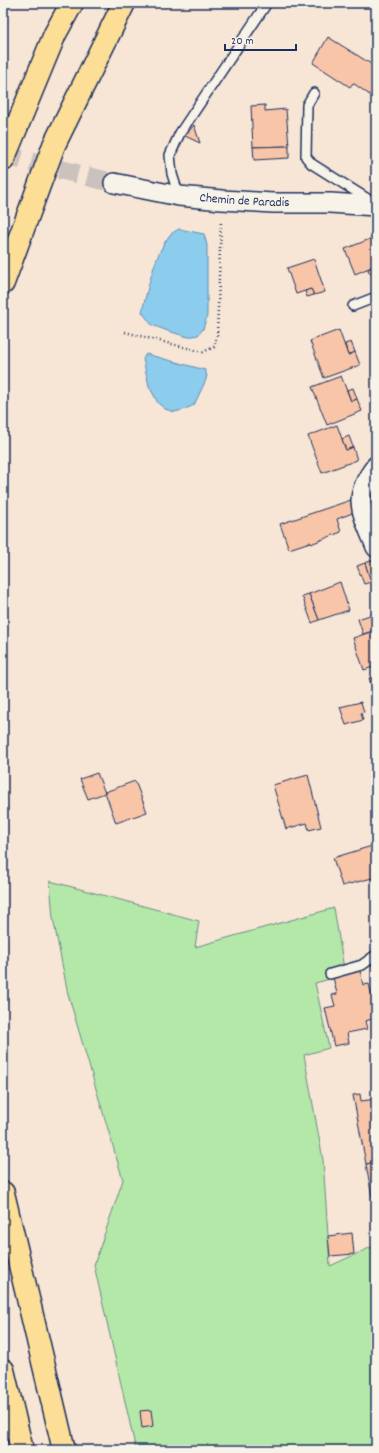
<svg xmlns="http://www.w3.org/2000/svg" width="379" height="1453" font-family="Dekko,sans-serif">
	<rect width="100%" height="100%" fill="#f7e5d5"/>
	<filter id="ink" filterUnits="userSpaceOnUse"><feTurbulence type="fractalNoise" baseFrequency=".025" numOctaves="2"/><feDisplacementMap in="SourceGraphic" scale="8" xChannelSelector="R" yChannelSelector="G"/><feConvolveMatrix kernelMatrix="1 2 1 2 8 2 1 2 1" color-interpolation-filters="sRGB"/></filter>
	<g filter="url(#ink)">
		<polygon fill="#b4e8a9" stroke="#688c84" points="50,881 199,921 195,947 334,908 345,975 315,983 329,1048 304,1055 323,1160 330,1266 376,1245 376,1450 136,1450 94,1265 123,1180 68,994 53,918"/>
		<g fill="#8ccced" stroke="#5f8db4">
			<path d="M179 229 204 234 207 245V316L203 329 198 335 188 337 168 331 152 325 142 312C148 288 154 256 169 236 171 233 176 231 179 229Z"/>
			<polygon points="146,354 205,370 207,376 205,382 194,405 183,410 174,412 165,409 158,403 149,386 143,359"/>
		</g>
		<g fill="#f8c5a8" stroke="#1b2f5e">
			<polygon points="328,37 376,67 376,96 374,98 353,83 350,87 313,63"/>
			<polygon points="265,105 265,111 286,109 289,146 253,147 251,106"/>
			<polygon points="194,125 200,143 185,136"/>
			<polygon points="289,146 289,158 254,160 253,147"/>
			<polygon points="376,238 376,265 355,274 345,249 370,239 371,240"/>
			<polygon points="314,259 325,292 314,295 311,289 296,294 287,268"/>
			<polygon points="376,265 376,270 369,273 368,269"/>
			<polygon points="311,289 314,295 307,297 305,291"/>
			<polygon points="339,330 348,355 355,352 360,365 324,378 310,341"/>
			<polygon points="351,342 355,352 348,355 345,344"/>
			<polygon points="341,376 351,401 357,399 362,411 327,425 312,387"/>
			<polygon points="353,388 357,399 351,401 347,390"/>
			<polygon points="337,425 346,450 353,447 357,460 322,473 308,436"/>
			<polygon points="349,436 353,447 346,450 342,439"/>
			<polygon points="354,499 351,505 355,512 337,519 341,532 311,544 310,542 289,549 280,524"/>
			<polygon points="373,560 376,567 376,580 371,582 365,563"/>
			<polygon points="365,563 371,582 364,584 357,566"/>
			<polygon points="340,582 349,610 319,620 309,594"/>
			<polygon points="309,594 319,620 312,623 302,596"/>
			<polygon points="376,613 376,630 363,634 358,619"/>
			<polygon points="376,630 376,666 364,670 353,638"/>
			<polygon points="376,675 376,701 369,678"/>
			<polygon points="361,702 364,712 361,713 363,720 346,725 340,707"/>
			<polygon points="97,773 105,793 88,799 80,779"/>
			<polygon points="308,775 321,827 309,830 307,823 286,829 273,785"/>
			<polygon points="135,781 147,812 116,823 105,792"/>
			<polygon points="375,845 376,877 342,886 333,858"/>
			<polygon points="360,971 363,985 369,984 372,996 376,995 376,1004 374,1005 376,1018 365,1021 367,1029 347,1033 349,1043 334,1046 325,1008 335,1006 332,995 337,994 333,977"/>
			<polygon points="360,1094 361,1101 376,1099 376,1162 366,1164 353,1095"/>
			<polygon points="376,1162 376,1201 373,1202 366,1164"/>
			<polygon points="352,1233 354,1254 330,1256 328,1236"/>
			<polygon points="151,1410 153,1426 142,1428 140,1411"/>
		</g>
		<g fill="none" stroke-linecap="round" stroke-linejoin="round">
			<polyline stroke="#cbc1bd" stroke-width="19" stroke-dasharray="19 10" stroke-linecap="butt" points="3,155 114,183"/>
			<g stroke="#1b2f5e" stroke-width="12">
				<g id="service">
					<polyline points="314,93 307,105 306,157 312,164 371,201"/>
					<polyline points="179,196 172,174 170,155 180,133 267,3"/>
					<polyline points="353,306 376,297"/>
					<polyline points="330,974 362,965 376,955"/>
				</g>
			</g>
			<g stroke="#1b2f5e" stroke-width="22">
				<g id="minor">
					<path id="s1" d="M114 183 179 196 222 200 273 203H330L376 206"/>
					<path d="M376 466C369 475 361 489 361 501 361 514 371 534 376 547"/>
				</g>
			</g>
			<g stroke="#1b2f5e" stroke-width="25">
				<g id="motorway">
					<polyline points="3,160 55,34 72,3"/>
					<polyline points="3,283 54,145 124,3"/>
					<polyline points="3,1193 64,1450"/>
					<polyline points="3,1370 22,1450"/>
				</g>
			</g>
			<polyline stroke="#1b2f5e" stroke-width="2.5" stroke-dasharray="1 3" stroke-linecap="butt" points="125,332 203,352 214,347 217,336 221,220"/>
			<use href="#service" stroke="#f7f3e8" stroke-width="9"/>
			<use href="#minor" stroke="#f7f3e8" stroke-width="19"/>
			<use href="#motorway" stroke="#fcde96" stroke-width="22"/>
		</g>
	</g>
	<g text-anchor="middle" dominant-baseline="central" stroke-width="4" stroke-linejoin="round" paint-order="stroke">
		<g font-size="13" fill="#1b2f5e" stroke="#f7f3e8">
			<text stroke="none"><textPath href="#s1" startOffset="132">Chemin de Paradis</textPath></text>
		</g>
	</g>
	<rect width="379" height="1453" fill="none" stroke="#f7f3e8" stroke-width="16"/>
	<rect x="8" y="8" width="363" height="1437" fill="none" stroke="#1b2f5e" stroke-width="1.5" filter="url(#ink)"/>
	<path d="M225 44v6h71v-6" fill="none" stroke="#1b2f5e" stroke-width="2"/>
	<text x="231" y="44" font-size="12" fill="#1b2f5e" stroke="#f7f3e8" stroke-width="3" paint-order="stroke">20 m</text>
</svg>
